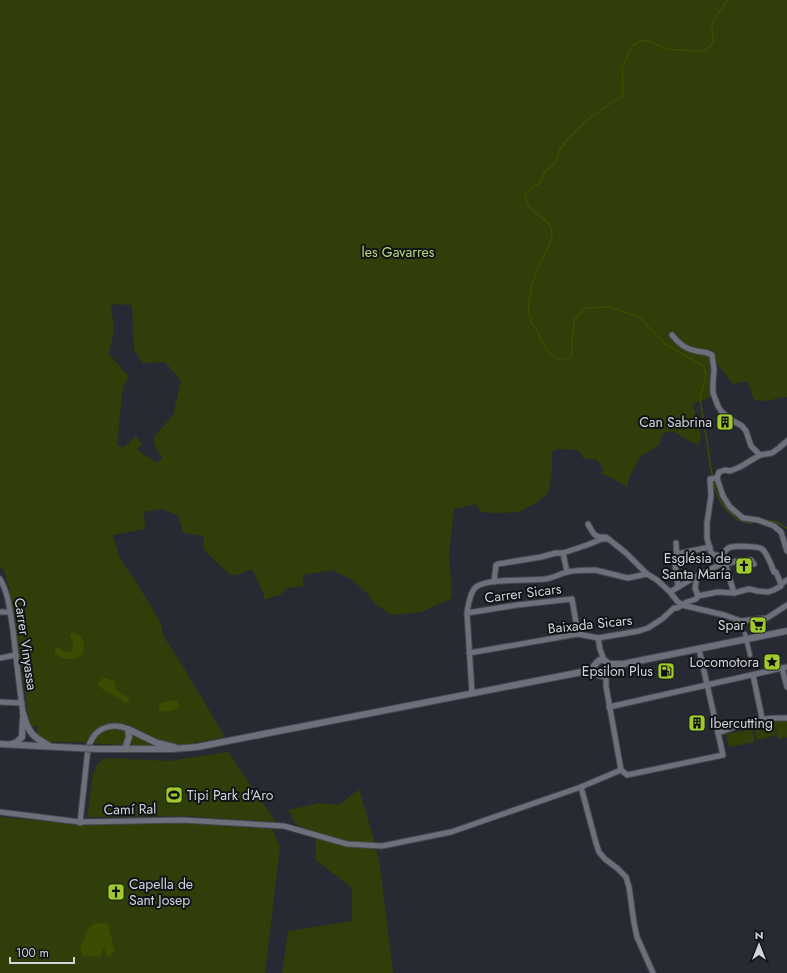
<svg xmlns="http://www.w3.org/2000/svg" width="787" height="973" font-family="Jost,sans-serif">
	<rect width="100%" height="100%" fill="#272a33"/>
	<g fill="#303e09" fill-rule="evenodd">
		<path d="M0 0H787V397L778 398 768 401 754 400 747 381 733 384 717 364 710 366V397L693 404 701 437 699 445 689 441 673 431 663 433 659 445 641 456 631 473 627 487 615 480 600 473 604 470 597 460 583 458 578 450 558 449 552 452V472L548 493 537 502 519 512 496 513 481 512 476 504 454 509 449 555 452 598 421 612 392 615 375 604 368 594 349 578 332 570 302 575 304 586 287 588 280 595 274 596 268 599H264L263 592 252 569 237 575H230L208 554 204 549 203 536 183 533 178 515 161 509 144 512 145 529 113 535 119 557 133 577 160 621 164 637 184 668 225 737 184 745 152 747 103 744 77 742H46L37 736 38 727 30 726 9 588 4 571 0 566ZM111 304 132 305 134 350 143 363 165 362 181 381 173 415 153 438 156 448 162 458 157 463 137 450 142 443 136 436 124 447 117 446 123 386 129 377 109 354 114 329Z"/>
		<polygon points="779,720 787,720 787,737 778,739 774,724 754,728 753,724 766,721"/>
		<polygon points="774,725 776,735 757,740 754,730"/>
		<polygon points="752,729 755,742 729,747 726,734"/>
		<polygon points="228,752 276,822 184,816 87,817 93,773 98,763 106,758 169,761"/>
		<polygon points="359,789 374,840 380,866 393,973 282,973 288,931 352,921 352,888 316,860 315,832 296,825 288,810 319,803 339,805"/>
		<polygon points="0,817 86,825 179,823 272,829 280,847 265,973 0,973"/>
	</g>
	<g fill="#3a4d00">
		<path d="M72 632C76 633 79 635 82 639 92 658 65 666 55 653V648L59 647 64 652 72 651C75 646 72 640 70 635Z"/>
		<path d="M104 678 115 681 116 689C120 694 126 694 129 699V702L127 703C122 702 118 698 113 695 107 691 89 685 104 678Z"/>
		<path d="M174 700 177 701 179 704V707C174 711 165 713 159 710V705L161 703Z"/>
		<path d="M98 923 108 924 115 952 107 957 104 948 102 949 101 955C98 957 96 957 93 955L90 956H84L81 952 80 949 81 945 84 942 86 932 92 925Z"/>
	</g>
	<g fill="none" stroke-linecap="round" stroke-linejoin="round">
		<g stroke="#3a4d00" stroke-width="1.5">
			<path d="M728 0C723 7 712 19 712 28 711 33 714 38 713 43L707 49 703 51H692L667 49 649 41H640L633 45 622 67 623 88 622 96 588 119 567 140 560 149 556 162 544 173 540 183 531 188 525 196C526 199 527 205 529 207 537 216 552 221 552 234 552 243 546 251 542 259 534 277 524 301 531 321 532 325 535 327 537 331 541 339 544 348 551 354 559 362 562 362 571 356L574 320 586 308 610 307 639 317 665 344 703 366 706 374 700 399 707 441 711 469 715 488 720 501 727 510 737 519 748 523 757 522"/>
			<polyline points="764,520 777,522 787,528"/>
		</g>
		<g stroke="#464850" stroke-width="6">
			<polyline id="pedestrian" points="745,634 750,655"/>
		</g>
		<g stroke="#464850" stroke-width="7">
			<g id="minor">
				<path d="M672 335C678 343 685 349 696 351 702 352 707 352 712 355L714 370 713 383V393L718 406 721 411 730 419 742 426 746 431 751 446 760 455"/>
				<polyline points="787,441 779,448 772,453 760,455 740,467 730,471 725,470 719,472 717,478 723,496 730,507 743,518 758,520 774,526 781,532 787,551"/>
				<polyline points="717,478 710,479 711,496 707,523 707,538 711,553 715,555 723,556"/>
				<polyline points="588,524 592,531 595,535 600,537 606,537 626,553 647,574 657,580 670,592 677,601 682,605 724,615 741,621 767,618 787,605"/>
				<polyline points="676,543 677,559 675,564 678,586"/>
				<polyline points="563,553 567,572"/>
				<polyline points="677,554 710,547"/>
				<polyline points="697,576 695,588 698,596"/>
				<path d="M0 579C9 594 10 613 13 630 16 657 19 685 23 713"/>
				<polyline points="494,582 496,565 498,564 541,557 556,553 563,553 587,545 602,539 606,539"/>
				<polyline points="670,592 695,577 721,564 725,564 737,561 751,560 754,564"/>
				<path d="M734 593 723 556C724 552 727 548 731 547 736 546 759 546 762 549 768 554 771 565 774 572H776L781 584"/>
				<polyline points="0,612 10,612"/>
				<polyline points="467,613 517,605 572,599 578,634"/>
				<polyline points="598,638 600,649 604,660"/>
				<polyline points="469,653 578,634 598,638 639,631 648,628 662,619 674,608 677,608 687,602 696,599 698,596 718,592 734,593 749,589 757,591 768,592 774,590 781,586 781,584 787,580"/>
				<polyline points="0,658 16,655"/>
				<polyline points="782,668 787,687"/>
				<polyline points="606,675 606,686 621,770"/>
				<polyline points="753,675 762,718"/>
				<path d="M472 693 467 613C468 606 470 592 476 587 487 578 530 581 546 579 553 578 560 574 567 572 576 570 586 570 595 570L628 578 647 574"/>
				<polyline points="0,702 22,703"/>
				<polyline points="609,707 787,667"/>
				<path d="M718 733C744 723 759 717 787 718"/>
				<polyline points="621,770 627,775 723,755 699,649"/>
				<polyline points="581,787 596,843 599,852 605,859 617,868 626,877 629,887 634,923 637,937 653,973"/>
				<polyline points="0,812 80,822 182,820 284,826 347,844 382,846 451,832 581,787 621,770"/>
				<path d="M80 823 88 748C89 745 90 742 92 739 99 726 116 723 128 729"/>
			</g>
		</g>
		<g stroke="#464850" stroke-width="8">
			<g id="tertiary">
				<path d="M584 671C586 670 590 668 593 667 598 662 600 655 609 664H623L787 631"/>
				<path d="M23 713C28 731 31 736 48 745"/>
				<polyline points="0,744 78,748"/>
				<polyline points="12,744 17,742 22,737 23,718"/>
				<polyline points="98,749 172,749 197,747 582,672 595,672 599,675 603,676 607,673 609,670 623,664"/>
				<polyline points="125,749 129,737 128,729 157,743 174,747"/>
			</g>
		</g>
		<use href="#pedestrian" stroke="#6c707a" stroke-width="4"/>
		<use href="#minor" stroke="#6c707a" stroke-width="5"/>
		<use href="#tertiary" stroke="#6c707a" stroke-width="6"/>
		<g stroke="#464850" stroke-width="8" stroke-linecap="butt">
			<polyline id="tertiary-bridge" points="78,748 98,749"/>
		</g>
		<use href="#tertiary-bridge" stroke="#6c707a" stroke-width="6"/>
	</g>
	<defs>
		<g id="building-square" transform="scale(0.9)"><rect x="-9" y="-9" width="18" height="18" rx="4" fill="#9fca2c" stroke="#111317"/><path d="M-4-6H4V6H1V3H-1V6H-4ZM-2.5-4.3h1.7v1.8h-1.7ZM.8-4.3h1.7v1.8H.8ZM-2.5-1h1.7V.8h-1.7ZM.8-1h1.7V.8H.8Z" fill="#111"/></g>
		<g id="church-square" transform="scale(0.9)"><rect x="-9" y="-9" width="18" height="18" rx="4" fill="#9fca2c" stroke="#111317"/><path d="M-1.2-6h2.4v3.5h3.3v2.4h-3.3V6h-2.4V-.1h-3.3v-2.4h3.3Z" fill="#111"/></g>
		<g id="supermarket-square" transform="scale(0.9)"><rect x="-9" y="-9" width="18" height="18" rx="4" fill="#9fca2c" stroke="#111317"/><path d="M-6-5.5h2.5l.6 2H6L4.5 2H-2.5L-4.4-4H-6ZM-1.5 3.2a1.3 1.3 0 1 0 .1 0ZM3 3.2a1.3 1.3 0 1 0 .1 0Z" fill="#111"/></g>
		<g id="sight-square" transform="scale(0.9)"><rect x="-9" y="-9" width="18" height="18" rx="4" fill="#9fca2c" stroke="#111317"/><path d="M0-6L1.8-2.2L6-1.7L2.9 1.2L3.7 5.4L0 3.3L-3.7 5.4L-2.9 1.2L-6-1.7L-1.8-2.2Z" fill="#111"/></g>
		<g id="fuel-square" transform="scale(0.9)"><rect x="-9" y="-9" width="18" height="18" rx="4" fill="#9fca2c" stroke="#111317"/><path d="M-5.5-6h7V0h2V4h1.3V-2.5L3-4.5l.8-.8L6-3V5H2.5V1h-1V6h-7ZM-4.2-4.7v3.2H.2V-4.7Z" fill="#111"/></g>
		<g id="stadium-square" transform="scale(0.9)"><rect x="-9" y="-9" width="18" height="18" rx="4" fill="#9fca2c" stroke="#111317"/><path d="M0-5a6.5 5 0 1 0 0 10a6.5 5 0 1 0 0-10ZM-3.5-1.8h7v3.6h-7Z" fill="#111"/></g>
	</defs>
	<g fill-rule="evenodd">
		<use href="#building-square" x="725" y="422"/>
		<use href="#church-square" x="744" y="566"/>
		<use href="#supermarket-square" x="758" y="625"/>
		<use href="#sight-square" x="772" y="662"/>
		<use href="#fuel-square" x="666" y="671"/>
		<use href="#building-square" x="697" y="723"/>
		<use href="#stadium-square" x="174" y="795"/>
		<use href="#church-square" x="116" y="892"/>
	</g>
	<g text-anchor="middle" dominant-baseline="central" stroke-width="4" stroke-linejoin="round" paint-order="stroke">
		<g font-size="14" fill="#b9d979" stroke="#111317">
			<text x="398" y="252">les Gavarres</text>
		</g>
		<g font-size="14" fill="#d2d4da" stroke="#111317" text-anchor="end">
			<text x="712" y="422">Can Sabrina</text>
			<text x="731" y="558">Església de<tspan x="731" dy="16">Santa María</tspan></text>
			<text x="745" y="625">Spar</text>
			<text x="759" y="662">Locomotora</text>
			<text x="653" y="671">Epsilon Plus</text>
			<text x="710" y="723" text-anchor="start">Ibercutting</text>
			<text x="187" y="795" text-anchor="start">Tipi Park d'Aro</text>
			<text x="129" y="884" text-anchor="start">Capella de<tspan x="129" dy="16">Sant Josep</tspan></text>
		</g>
		<g font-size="14" fill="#d2d4da" stroke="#111317">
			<text transform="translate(523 593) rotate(-7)">Carrer Sicars</text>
			<text transform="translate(590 624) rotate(-6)">Baixada Sicars</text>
			<text transform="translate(26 644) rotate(82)">Carrer Vinyassa</text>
			<text transform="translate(130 809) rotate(-1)">Camí Ral</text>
		</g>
	</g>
	<g transform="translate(759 945)" stroke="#111317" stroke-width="3" paint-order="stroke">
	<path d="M0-3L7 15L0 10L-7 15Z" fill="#d2d4da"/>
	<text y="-6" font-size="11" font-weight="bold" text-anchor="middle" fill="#d2d4da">N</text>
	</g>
	<path d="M10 957v6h64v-6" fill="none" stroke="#d2d4da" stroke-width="2"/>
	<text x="16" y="957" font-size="12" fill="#d2d4da" stroke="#111317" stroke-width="3" paint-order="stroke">100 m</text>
</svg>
